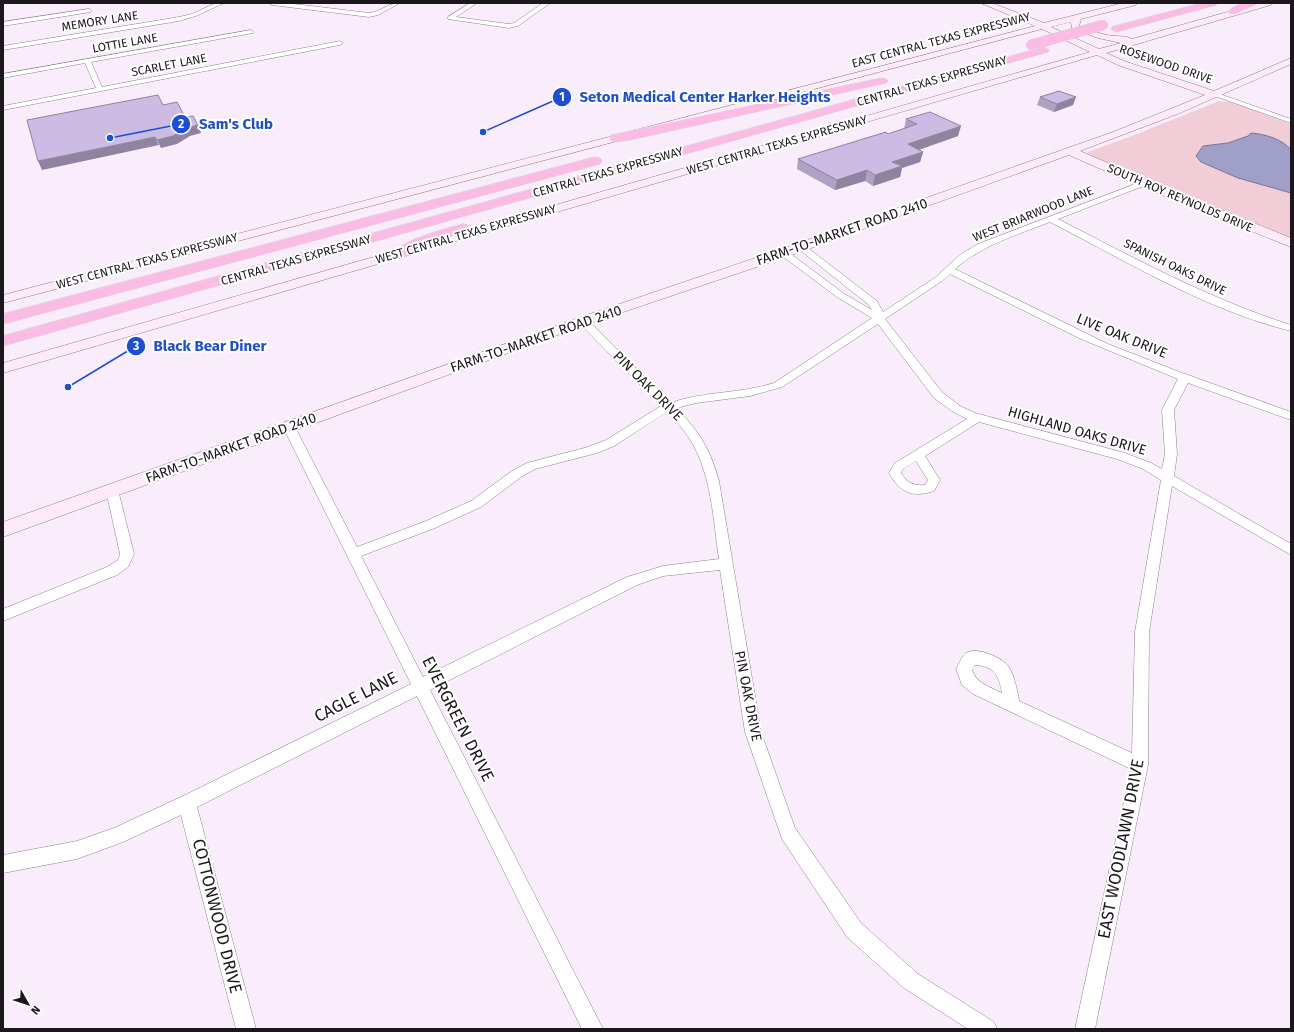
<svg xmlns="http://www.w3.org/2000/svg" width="1294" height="1032" font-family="'Fira Sans',sans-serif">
	<rect width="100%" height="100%" fill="#f9edfb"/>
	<polygon fill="#f1cdd8" points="1219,101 1232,102 1291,124 1291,239 1226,214 1087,154 1088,152 1137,134"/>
	<path fill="#a09fc8" stroke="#787694" d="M1251 133C1264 134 1283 139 1291 150V193L1238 178 1201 162 1196 156 1203 146 1228 143 1248 136Z"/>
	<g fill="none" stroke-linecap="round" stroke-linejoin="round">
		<g stroke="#8c818e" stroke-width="1">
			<g id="street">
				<polygon points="216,3 224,3 196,16 179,21 3,50 3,46 179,17 192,14"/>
				<path d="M269 3H286L369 13C380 12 388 3 400 3L378 15 369 17 272 5Z"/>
				<polygon points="470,3 477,3 456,17 509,24 514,23 543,3 550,3 518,26 509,28 448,19 448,17"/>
				<polygon points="89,9 91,10 91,12 3,26 3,22"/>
				<polygon points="251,30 253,31 253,33 91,62 102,87 340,41 343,43 340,45 3,110 3,106 96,88 85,63 3,78 3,74"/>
				<polygon points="1214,92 1291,119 1291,123 1212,95 1211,94"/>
				<path d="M1143 181H1146L1147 183 1146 185 1058 219C1134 258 1209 299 1291 325V331C1206 310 1128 262 1050 222 1017 235 982 245 955 269L1108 344 1177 371 1291 412V420L1188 383 1174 410 1177 454 1174 476 1291 544V555L1172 486 1149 632 1148 765 1095 1029H1075L1131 769 973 694 962 685 956 669C959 664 962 656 966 653 977 646 1003 658 1009 667 1015 678 1017 689 1019 701L1132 753 1135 632 1161 480 1143 469 1117 459 979 422 925 456 940 480 934 491C913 498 900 493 889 473L895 463 967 419 952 411 934 398 878 324 782 387 750 396 696 403 676 408C700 432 710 449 719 481L761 732 795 828 861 923 918 974 994 1022 997 1029H968L904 988 847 937 782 839 745 732 720 570 663 576 637 585 430 690 603 1029H582L417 696 197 807 256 1029H236L181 815 123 842 77 859 3 873V855L77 841 114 828 181 797 411 684 283 427 285 424H293L295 427 357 547 426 521 471 501 512 471 527 463 588 447 606 440 661 406 579 323 578 321 579 319H587L670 403C704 391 740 394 774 383L872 318 837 297 781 255 779 253 781 251H787L843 293 872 310 869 305 796 247 801 244 804 245 877 301 883 312 936 277 961 254 978 244ZM950 274 1081 339 1178 379 1162 410 1165 454 1162 469 1151 463 1125 453 975 413 960 406 942 392 885 319 942 281ZM667 412C675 421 683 428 689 438 712 473 713 520 719 559L663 566 627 577 423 677 361 556 435 528 481 507 521 477 535 469 597 453 614 446ZM916 461 928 480 925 485C914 486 907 483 901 473L903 469ZM975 665C994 666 999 675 1002 693 990 687 976 683 972 670Z"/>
				<polygon points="112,485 116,487 118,490 134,554 128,567 117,575 3,621 3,609 107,567 118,560 120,554 106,490 108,487"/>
			</g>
		</g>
		<g stroke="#8c818e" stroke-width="1">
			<path id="secondary" d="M981 3H992L1044 23 1123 3H1137L1136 5 1081 19 1079 26C1088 29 1097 33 1107 35 1115 37 1126 35 1132 39L1259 3H1272L1271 5 1106 53 1124 61 1214 91 1291 58V64L1180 113 1080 151 1147 180 1291 238V247L1139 186 1069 155 789 256 588 324 3 537V522L578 318 779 250 1113 132 1205 95 1118 65 1097 55 3 373V363L1090 52 1042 29 3 303V295L1035 26ZM1071 22 1072 29 1098 38 1121 43 1099 49 1051 27Z"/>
		</g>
		<g stroke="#d6d5d6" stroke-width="1">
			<g id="highway">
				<polygon points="1202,3 1218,3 1216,5 1116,32 1111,29 1112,27"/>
				<path d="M1243 3H1258C1252 8 1243 9 1236 14H1230L1228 12C1232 7 1237 5 1243 3Z"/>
				<polygon points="1044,47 1049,50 1048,52 3,346 3,336"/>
				<polygon points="882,78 886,79 888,81 886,83 630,140 616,142 611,141 610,138 611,135 616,134"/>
				<polygon points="595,157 600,158 602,161 600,164 3,324 3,314"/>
				<path d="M463 224 468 225 470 228 468 231 423 246 407 256 401 258 395 256 393 253C402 240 447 228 463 224Z"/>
			</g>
		</g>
		<use href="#street" fill="#fff" fill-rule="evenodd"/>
		<use href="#secondary" fill="#feebf7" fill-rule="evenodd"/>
		<use href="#highway" fill="#fbbce4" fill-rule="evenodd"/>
		<g stroke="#d6d5d6" stroke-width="11" stroke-linecap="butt">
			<polyline id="highway-bridge" points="1031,45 1103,25"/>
		</g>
		<use href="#highway-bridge" stroke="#fbbce4" stroke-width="10"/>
	</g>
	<g fill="#afa1c3">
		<polygon points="1040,97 1073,105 1054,112 1037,105"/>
		<polygon points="906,119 958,136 919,150 923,152 920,162 902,168 900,177 873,186 865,181 835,190 797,169 798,159 888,134 904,129"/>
	</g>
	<g fill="#8f839f">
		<polygon points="1076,97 1073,105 1054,112 1057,104"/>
		<polygon points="198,125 201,133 190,136 177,144 161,148 157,140 187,128"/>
		<polygon points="961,126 958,136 906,154 908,144"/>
		<polygon points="155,137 159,145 42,170 38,161"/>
		<polygon points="923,152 920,162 902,168 900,177 873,186 875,175 892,162"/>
		<polygon points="867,170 865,181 835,190 837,180"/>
	</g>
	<g fill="#ccbbe3" stroke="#8f839f">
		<polygon points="1059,91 1076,97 1057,104 1040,97"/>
		<polygon points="158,95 163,105 177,102 185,117 193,116 198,125 187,128 173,136 157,140 155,137 38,161 27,120"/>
		<polygon points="930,112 961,126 908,144 923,152 892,162 902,166 875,175 867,170 837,180 798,159 886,132 888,134 917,124 906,119"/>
	</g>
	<g text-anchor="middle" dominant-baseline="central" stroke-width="4" stroke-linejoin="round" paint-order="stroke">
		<g font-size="12" fill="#1c171c" stroke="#fff">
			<text transform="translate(100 21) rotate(-9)">MEMORY LANE</text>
			<text transform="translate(941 40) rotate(-15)">EAST CENTRAL TEXAS EXPRESSWAY</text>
			<text transform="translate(125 43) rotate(-10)">LOTTIE LANE</text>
			<text transform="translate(1166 64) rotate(19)">ROSEWOOD DRIVE</text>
			<text transform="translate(169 65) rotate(-11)">SCARLET LANE</text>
			<text transform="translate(932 81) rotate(-16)">CENTRAL TEXAS EXPRESSWAY</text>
			<text transform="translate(777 145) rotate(-16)">WEST CENTRAL TEXAS EXPRESSWAY</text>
			<text transform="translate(608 172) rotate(-16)">CENTRAL TEXAS EXPRESSWAY</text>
			<text transform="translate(1180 198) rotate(23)">SOUTH ROY REYNOLDS DRIVE</text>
			<text transform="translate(1033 214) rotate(-22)">WEST BRIARWOOD LANE</text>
			<text transform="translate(466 234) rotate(-16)">WEST CENTRAL TEXAS EXPRESSWAY</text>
			<text transform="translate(296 260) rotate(-16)">CENTRAL TEXAS EXPRESSWAY</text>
			<text transform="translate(147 261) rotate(-15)">WEST CENTRAL TEXAS EXPRESSWAY</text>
			<text transform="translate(1175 267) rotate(26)">SPANISH OAKS DRIVE</text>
		</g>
		<g font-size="14" fill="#1c171c" stroke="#fff">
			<text transform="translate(842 232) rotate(-19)">FARM-TO-MARKET ROAD 2410</text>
			<text transform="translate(1122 336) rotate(22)">LIVE OAK DRIVE</text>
			<text transform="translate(536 339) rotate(-19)">FARM-TO-MARKET ROAD 2410</text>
			<text transform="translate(648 386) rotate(45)">PIN OAK DRIVE</text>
			<text transform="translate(1077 431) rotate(16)">HIGHLAND OAKS DRIVE</text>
			<text transform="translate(231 448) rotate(-20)">FARM-TO-MARKET ROAD 2410</text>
			<text transform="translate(748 696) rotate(79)">PIN OAK DRIVE</text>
		</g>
		<g font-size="17" fill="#1c171c" stroke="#fff">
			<text transform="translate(356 697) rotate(-27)">CAGLE LANE</text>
			<text transform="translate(458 719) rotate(63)">EVERGREEN DRIVE</text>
			<text transform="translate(1121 849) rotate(-79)">EAST WOODLAWN DRIVE</text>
			<text transform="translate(217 916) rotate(76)">COTTONWOOD DRIVE</text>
		</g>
	</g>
	<path fill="none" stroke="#1d4ed8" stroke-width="1.5" d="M483 132L562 97M110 138L181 124M68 387L136 346"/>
	<g fill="#1d4ed8" stroke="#fff" stroke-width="1.5">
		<circle cx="483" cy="132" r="4"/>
		<circle cx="110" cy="138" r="4"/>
		<circle cx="68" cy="387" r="4"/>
		<circle cx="562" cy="97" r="10"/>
		<circle cx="181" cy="124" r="10"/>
		<circle cx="136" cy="346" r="10"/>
	</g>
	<g font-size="12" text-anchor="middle" font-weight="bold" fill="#fff">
		<text x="562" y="101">1</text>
		<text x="181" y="128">2</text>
		<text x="136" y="350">3</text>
	</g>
	<g font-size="15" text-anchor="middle" font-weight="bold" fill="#1d4ed8" stroke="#fff" stroke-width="4" stroke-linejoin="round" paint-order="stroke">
		<text x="705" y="102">Seton Medical Center Harker Heights</text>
		<text x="236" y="129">Sam's Club</text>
		<text x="210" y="351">Black Bear Diner</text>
	</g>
	<rect width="1294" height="1032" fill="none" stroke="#1c171c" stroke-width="8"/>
	<g transform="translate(28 1004) rotate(129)" stroke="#ffffff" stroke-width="3" paint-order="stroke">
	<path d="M0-3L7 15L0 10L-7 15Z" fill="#1c171c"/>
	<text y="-6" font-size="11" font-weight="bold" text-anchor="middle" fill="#1c171c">N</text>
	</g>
</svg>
